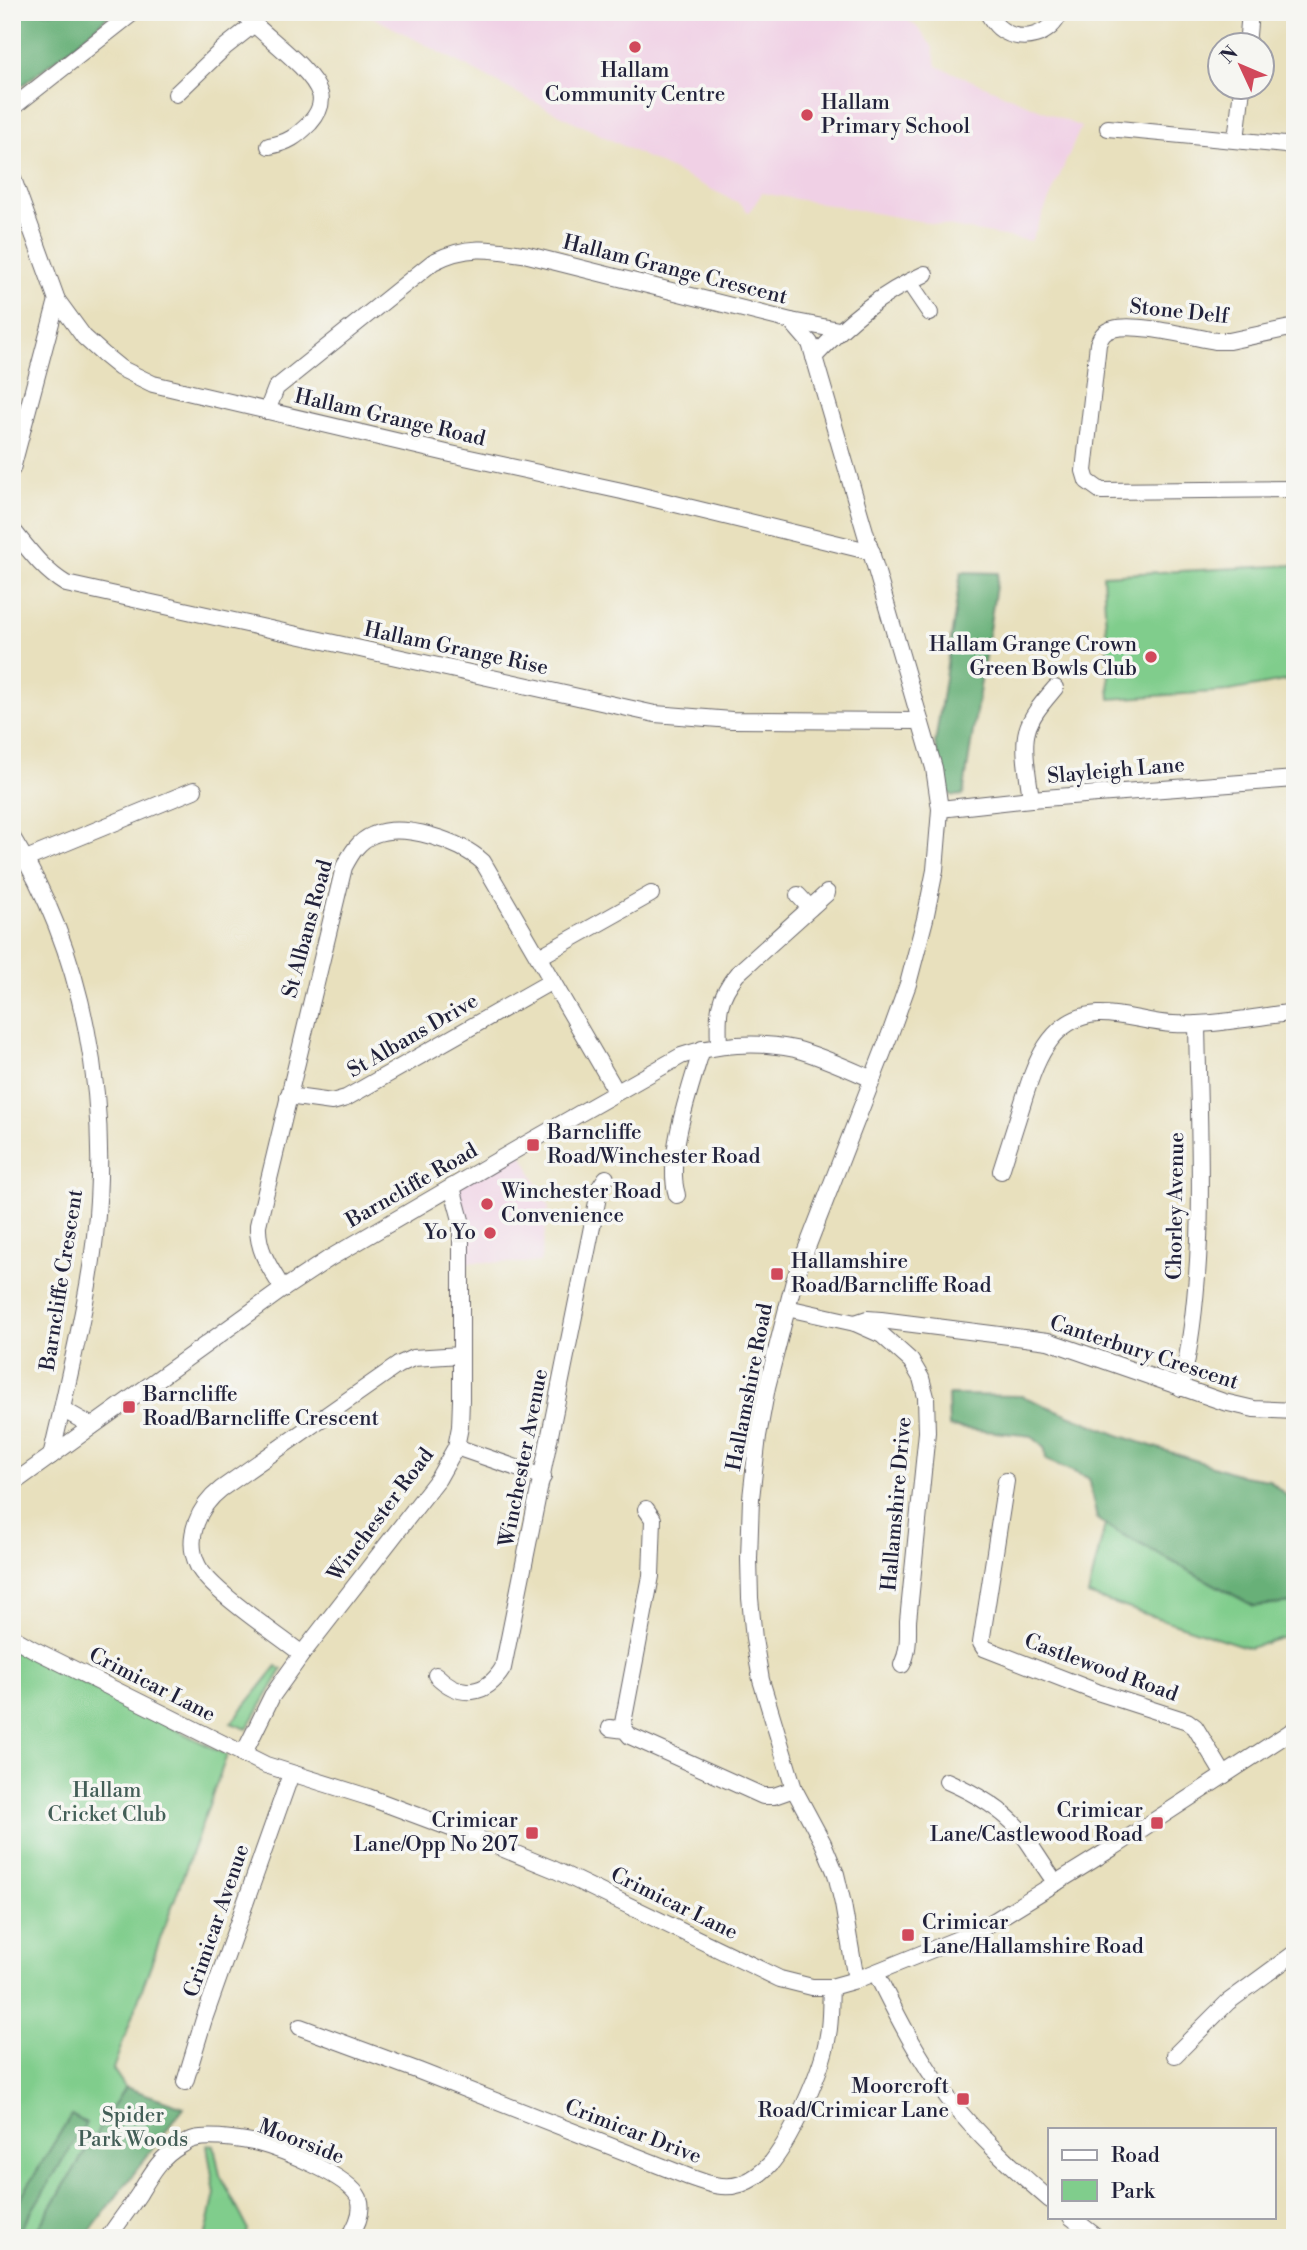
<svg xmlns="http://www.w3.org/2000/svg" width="1307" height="2250" font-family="'Libre Bodoni',serif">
	<rect width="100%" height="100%" fill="#f6f6f2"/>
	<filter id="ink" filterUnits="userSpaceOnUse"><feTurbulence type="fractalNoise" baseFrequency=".0143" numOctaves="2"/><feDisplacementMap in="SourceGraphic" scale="14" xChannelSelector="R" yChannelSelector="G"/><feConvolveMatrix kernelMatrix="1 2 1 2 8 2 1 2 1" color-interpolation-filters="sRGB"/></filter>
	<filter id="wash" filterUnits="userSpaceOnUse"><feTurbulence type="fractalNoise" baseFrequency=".00686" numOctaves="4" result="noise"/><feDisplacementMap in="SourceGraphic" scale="28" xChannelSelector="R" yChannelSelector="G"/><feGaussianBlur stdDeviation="1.57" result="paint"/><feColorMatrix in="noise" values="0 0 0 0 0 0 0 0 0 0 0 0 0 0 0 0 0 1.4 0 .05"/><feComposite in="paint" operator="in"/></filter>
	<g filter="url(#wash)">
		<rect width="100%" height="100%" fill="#e8e0bd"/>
		<g fill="#f0d0e5">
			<polygon points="363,12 899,12 918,28 932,46 937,66 1081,127 1031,241 762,193 749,213 741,204 536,103"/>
			<polygon points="519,1148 549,1207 540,1263 461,1262 452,1187"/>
		</g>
		<g fill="#80cd8c" stroke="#517864" stroke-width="2">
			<polygon points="1295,565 1295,679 1229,691 1110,699 1103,575"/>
			<polygon points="1105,1525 1254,1606 1295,1603 1295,1634 1249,1648 1088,1595"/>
			<polygon points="12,1647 227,1755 113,2069 125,2087 32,2238 12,2238"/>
			<polygon points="277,1666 282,1670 247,1729 231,1723"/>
			<polygon points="207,2145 214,2146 220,2175 248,2229 246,2238 205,2238 215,2194"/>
		</g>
		<g fill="#68b078" stroke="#45695a" stroke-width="2">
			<polygon points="15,12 113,12 76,44 12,93 12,15"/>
			<polygon points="961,572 998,573 963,795 954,796 947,792 935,744"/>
			<polygon points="948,1395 1022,1396 1118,1435 1243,1476 1269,1480 1288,1497 1295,1497 1295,1603 1254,1606 1105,1525 1097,1519 1088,1478 1046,1460 1045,1449 1032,1436 949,1427"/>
			<polygon points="125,2087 184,2107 85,2238 32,2238"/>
			<polygon points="71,2115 86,2123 15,2238 12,2238 12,2212"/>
		</g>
	</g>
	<g filter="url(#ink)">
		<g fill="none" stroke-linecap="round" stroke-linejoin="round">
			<g stroke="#676468" stroke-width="18">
				<g id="minor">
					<path d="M242 12C261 34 312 68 320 94 323 104 317 115 310 123 297 136 288 143 269 146"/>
					<path d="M987 12C991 18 995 26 1002 30 1022 44 1052 35 1060 12"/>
					<polyline points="1247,46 1250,12"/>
					<polyline points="176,94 225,47 253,25"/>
					<polyline points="12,108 134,12"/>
					<polyline points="1108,128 1295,146"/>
					<polyline points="1236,140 1242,88"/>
					<polyline points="12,176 57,300 84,337 104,355 120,368 153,384 451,454 622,491 872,552"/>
					<polyline points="909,282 930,313"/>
					<polyline points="791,321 839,330"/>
					<path d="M1295 327 1229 341H1216C1192 337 1134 322 1113 329 1104 331 1101 336 1098 344L1084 471 1087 481 1101 491 1295 489"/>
					<path d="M814 357C848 321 880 294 925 274"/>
					<path d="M267 411 276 388 433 262C467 244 492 249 528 255L791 321 810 343 934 768 940 809 939 822 935 870 925 919 908 984 890 1034 794 1281 767 1387 758 1436 751 1498 749 1559 750 1598 754 1639 761 1680 794 1789 823 1843 836 1874 843 1904 856 1980"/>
					<polyline points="12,469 57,300"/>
					<path d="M12 529C29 550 43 570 66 584L655 714 732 720 920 721"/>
					<path d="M1031 799C1029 781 1022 749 1027 731 1031 715 1045 700 1055 688"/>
					<polyline points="940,809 1031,799 1295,779"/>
					<path d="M12 837C85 954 110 1100 95 1236 89 1294 74 1352 62 1409L92 1426"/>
					<polyline points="26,859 194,790"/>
					<polyline points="798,895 810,908"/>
					<polyline points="539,957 651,894"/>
					<path d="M719 1046C718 1015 716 1000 737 974L827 893"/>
					<polyline points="288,1096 332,1102 346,1098 552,981"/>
					<path d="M1001 1171C1008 1149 1015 1127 1022 1105 1034 1066 1049 1017 1098 1014 1123 1013 1148 1023 1173 1024 1210 1026 1257 1017 1295 1012"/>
					<path d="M677 1195C665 1158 691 1086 702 1049"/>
					<path d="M283 1289C270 1268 257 1250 258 1225L344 867C351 854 358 841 373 835 403 822 460 841 483 862L616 1091"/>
					<path d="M787 1308 855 1323 882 1335 911 1361 921 1378 926 1397 927 1432 908 1621C908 1636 909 1651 902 1665"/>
					<polyline points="855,1323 867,1319 881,1320 1048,1341 1224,1402 1254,1409 1295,1411"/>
					<path d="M1181 1388C1208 1269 1199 1145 1197 1024"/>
					<polyline points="456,1447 543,1477"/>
					<polyline points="51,1456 62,1409"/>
					<polyline points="1006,1481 981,1643 984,1648 1097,1692 1187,1721 1195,1727 1224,1775"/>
					<path d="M12 1484 283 1289 330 1258 519 1148 681 1056C716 1044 757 1041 795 1049 821 1056 847 1068 872 1079"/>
					<polyline points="12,1637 33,1649 266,1765 368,1797 472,1836 553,1869 780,1979 812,1987 831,1987 856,1980 978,1931 1114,1847 1295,1729"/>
					<path d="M302 1654C277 1634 211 1591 198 1566 184 1538 199 1506 221 1489L398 1365 413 1358 461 1355"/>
					<path d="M436 1675C460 1699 486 1696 503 1668L600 1187 606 1178"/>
					<polyline points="610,1728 625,1730 630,1736 763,1796 774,1796 794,1789"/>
					<polyline points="625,1730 623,1723 651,1576 653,1519 646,1509"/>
					<polyline points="243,1755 272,1696 302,1654 438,1479 456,1447 460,1427 461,1400 461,1220 452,1187"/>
					<path d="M947 1781C972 1792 1000 1807 1019 1829 1032 1846 1043 1866 1056 1883"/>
					<path d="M876 1973C897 2016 919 2059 948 2098 978 2136 1013 2168 1050 2200"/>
					<path d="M300 2027 419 2071 689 2177C706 2183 723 2190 741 2184 752 2180 764 2171 772 2162 793 2135 823 2069 828 2035 831 2020 830 2003 831 1987"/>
					<polyline points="1175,2055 1228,2002 1295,1953"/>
					<polyline points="185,2082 204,2019 291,1774"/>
					<polyline points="1071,2217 1098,2238"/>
					<path d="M108 2238C118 2223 129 2209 139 2194 150 2176 160 2157 180 2146 184 2144 189 2140 194 2139 210 2135 242 2140 258 2143 281 2149 349 2176 359 2198 364 2211 356 2227 349 2238"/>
				</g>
			</g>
			<use href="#minor" stroke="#fff" stroke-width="16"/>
		</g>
	</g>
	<g fill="#d1495b" stroke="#f6f6f2" stroke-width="2.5">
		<circle cx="635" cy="47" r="7"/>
		<circle cx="807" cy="115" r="7"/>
		<circle cx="1151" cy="657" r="7"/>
		<rect x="526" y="1138" width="14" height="14" rx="3.5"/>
		<circle cx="487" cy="1204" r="7"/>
		<circle cx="490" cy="1233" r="7"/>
		<rect x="770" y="1267" width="14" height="14" rx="3.5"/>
		<rect x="122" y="1400" width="14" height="14" rx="3.5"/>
		<rect x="1150" y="1816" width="14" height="14" rx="3.5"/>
		<rect x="525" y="1826" width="14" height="14" rx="3.5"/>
		<rect x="901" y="1928" width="14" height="14" rx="3.5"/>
		<rect x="956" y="2092" width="14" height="14" rx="3.5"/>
	</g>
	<g text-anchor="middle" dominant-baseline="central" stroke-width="7" stroke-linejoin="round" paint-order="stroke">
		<g font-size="21" fill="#22223b" stroke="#f6f6f2" text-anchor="start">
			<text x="635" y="71" text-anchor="middle">Hallam<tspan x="635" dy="24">Community Centre</tspan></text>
			<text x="821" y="103">Hallam<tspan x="821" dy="24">Primary School</tspan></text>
			<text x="1137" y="645" text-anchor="end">Hallam Grange Crown<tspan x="1137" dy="24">Green Bowls Club</tspan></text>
			<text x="547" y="1133">Barncliffe<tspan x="547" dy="24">Road/Winchester Road</tspan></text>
			<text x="501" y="1192">Winchester Road<tspan x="501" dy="24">Convenience</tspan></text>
			<text x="476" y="1233" text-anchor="end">Yo Yo</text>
			<text x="791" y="1262">Hallamshire<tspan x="791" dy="24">Road/Barncliffe Road</tspan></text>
			<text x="143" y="1395">Barncliffe<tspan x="143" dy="24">Road/Barncliffe Crescent</tspan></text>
			<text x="1143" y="1811" text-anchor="end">Crimicar<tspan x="1143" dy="24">Lane/Castlewood Road</tspan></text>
			<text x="518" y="1821" text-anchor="end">Crimicar<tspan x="518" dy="24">Lane/Opp No 207</tspan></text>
			<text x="922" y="1923">Crimicar<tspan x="922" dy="24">Lane/Hallamshire Road</tspan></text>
			<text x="949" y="2087" text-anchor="end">Moorcroft<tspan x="949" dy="24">Road/Crimicar Lane</tspan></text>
		</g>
		<g font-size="21" fill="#22223b" stroke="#f6f6f2">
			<text transform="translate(675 270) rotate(14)">Hallam Grange Crescent</text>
			<text transform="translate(1179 312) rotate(6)">Stone Delf</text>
			<text transform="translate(390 418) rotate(13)">Hallam Grange Road</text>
			<text transform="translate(456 649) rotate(12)">Hallam Grange Rise</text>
			<text transform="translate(1116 771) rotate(-5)">Slayleigh Lane</text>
			<text transform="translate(308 929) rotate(-75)">St Albans Road</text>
			<text transform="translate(413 1036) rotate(-30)">St Albans Drive</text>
			<text transform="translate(412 1186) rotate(-30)">Barncliffe Road</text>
			<text transform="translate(1176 1206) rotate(-89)">Chorley Avenue</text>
			<text transform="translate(62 1280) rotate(-81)">Barncliffe Crescent</text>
			<text transform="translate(1144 1353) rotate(18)">Canterbury Crescent</text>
			<text transform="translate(750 1387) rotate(-79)">Hallamshire Road</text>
			<text transform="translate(524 1458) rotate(-79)">Winchester Avenue</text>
			<text transform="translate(897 1504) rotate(-85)">Hallamshire Drive</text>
			<text transform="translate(381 1515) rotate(-53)">Winchester Road</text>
			<text transform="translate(1101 1668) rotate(20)">Castlewood Road</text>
			<text transform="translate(152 1685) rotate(27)">Crimicar Lane</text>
			<text transform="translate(674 1904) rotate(26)">Crimicar Lane</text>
			<text transform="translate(217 1921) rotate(-71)">Crimicar Avenue</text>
			<text transform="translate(633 2132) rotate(21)">Crimicar Drive</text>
			<text transform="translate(301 2142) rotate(21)">Moorside</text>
		</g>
		<g font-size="21" fill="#435e57" stroke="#f6f6f2">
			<text x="107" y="1791">Hallam<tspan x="107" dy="24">Cricket Club</tspan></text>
			<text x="133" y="2116">Spider<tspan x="133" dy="24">Park Woods</tspan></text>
		</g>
	</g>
	<rect width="1307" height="2250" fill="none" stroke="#f6f6f2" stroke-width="42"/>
	<rect x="1048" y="2128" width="228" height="91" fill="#f6f6f2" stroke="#a1a1a9" stroke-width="2"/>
	<rect x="1062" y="2150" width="35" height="10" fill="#ffffff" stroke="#a1a1a9" stroke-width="2"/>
	<text x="1111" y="2162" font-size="21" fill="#22223b">Road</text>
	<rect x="1062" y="2180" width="35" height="21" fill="#80cd8c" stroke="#a1a1a9" stroke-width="2"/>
	<text x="1111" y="2198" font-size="21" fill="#22223b">Park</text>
	<g transform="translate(1241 66) rotate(314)"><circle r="33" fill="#f6f6f2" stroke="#a1a1a9" stroke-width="2"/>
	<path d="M0-5L12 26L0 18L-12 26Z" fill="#d1495b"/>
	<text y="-10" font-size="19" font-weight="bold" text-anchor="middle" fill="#22223b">N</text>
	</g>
</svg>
